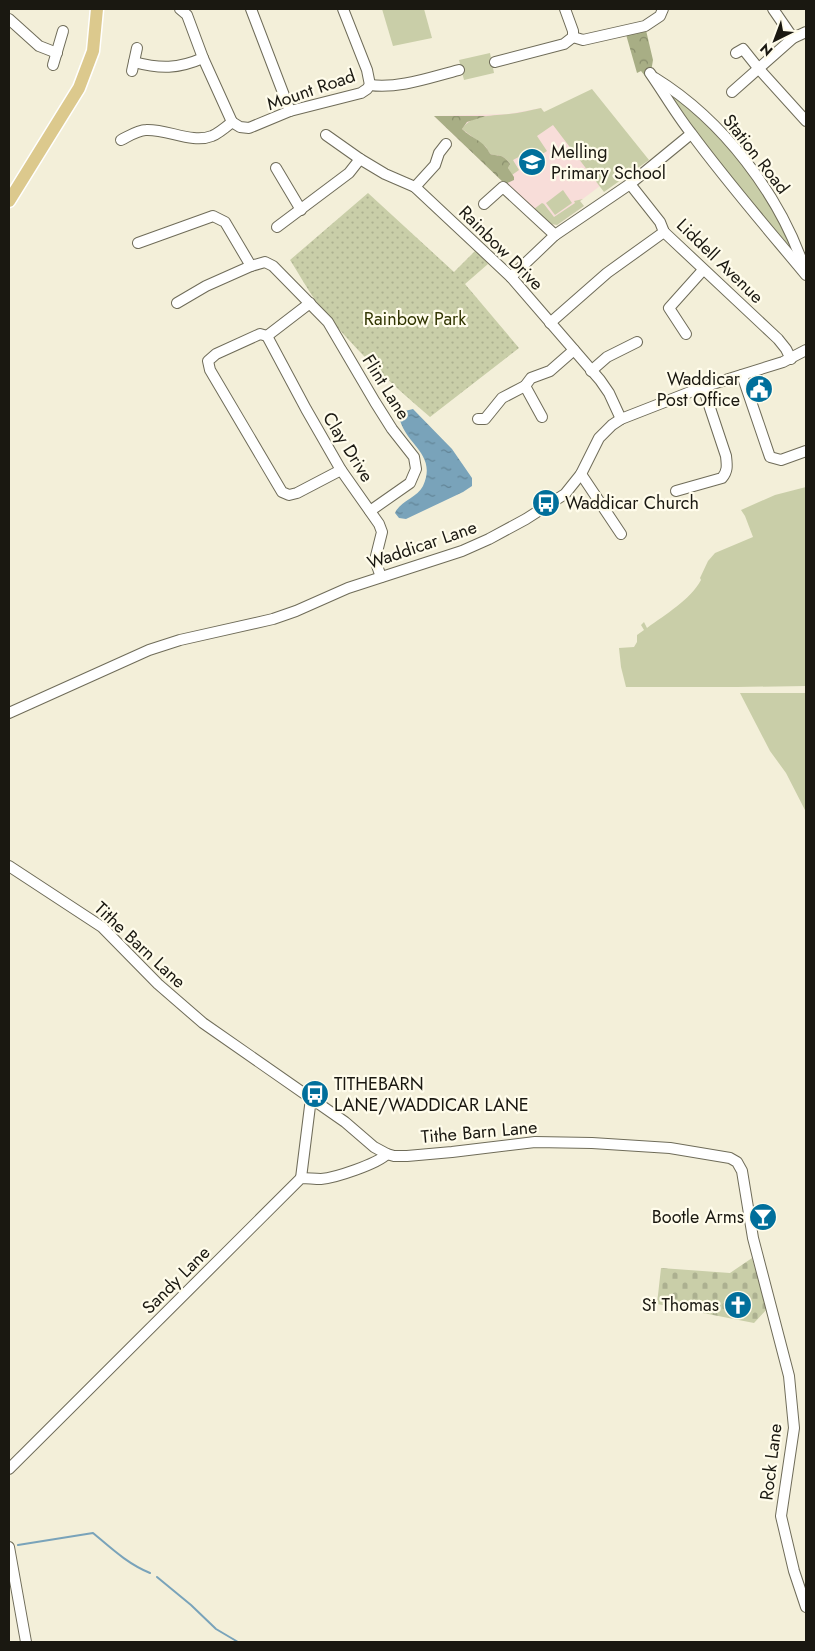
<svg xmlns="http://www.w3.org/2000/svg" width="815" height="1651" font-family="Jost,sans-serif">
	<defs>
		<pattern id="forest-crowns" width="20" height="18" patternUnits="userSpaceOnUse" patternTransform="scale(1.25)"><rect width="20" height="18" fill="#a8ae85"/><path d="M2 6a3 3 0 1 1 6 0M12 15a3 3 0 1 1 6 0" fill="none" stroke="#888d6b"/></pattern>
		<pattern id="cemetery-stones" width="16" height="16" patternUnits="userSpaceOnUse" patternTransform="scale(1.25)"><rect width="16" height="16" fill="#c9cea8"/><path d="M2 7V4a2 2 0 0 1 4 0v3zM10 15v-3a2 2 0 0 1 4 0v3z" fill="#acb090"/></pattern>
		<pattern id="park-dots" width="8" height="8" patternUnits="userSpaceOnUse" patternTransform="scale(1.25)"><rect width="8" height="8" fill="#c9cea8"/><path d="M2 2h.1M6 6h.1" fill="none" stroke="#acb090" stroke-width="1.8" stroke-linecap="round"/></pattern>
		<pattern id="water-ripples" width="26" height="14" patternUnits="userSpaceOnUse" patternTransform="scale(1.25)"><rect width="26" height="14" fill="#79a3ba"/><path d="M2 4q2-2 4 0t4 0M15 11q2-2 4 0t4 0" fill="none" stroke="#628496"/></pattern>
	</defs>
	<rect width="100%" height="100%" fill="#f3efd9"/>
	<polygon fill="#f8ddd9" points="541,108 600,186 580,201 584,206 557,225 551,224 499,178 434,116 508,114"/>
	<g fill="#c9cea8">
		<polygon points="382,9 424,9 432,38 393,46"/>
		<polygon points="490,53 494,73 464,80 459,60"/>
		<polygon points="653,77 689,102 734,149 777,206 804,272"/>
		<path d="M592 89 649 160 604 192 553 125 537 136 547 151 536 158 530 151 513 160 519 170 512 175 508 168 510 164C502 153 500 157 490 154L486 147 462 129C471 114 495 116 509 114 520 113 530 110 541 108L544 112Z"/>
		<polygon points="563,190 572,203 555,215 546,203"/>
		<polygon points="583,199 580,201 584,206 557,225 551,224 534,209 542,203 544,204 554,217 575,203 574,201"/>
		<path d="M806 487V686L737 687H626L621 667 619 648 634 647 637 642V635L644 630 641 625 644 622 647 628C666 614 690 600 701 580L700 578 708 561 715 553 753 537 745 516 741 510 775 495Z"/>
		<polygon points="740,693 806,693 806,812 786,773 770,751"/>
	</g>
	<g fill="url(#forest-crowns)">
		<polygon points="645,26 653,60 651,72 645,76 641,71 637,73 625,31"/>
		<path d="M434 116H486L467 122 462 129C471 138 485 141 490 154 500 157 502 153 510 164L508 168 514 177V180L505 184Z"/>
	</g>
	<polygon fill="url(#cemetery-stones)" points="752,1258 767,1309 754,1323 657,1304 661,1268 730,1273"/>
	<path fill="url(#park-dots)" d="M368 193 454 272 477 249 488 264 465 284 519 348 430 417C390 383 351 346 319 305 308 291 300 275 290 260Z"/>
	<path fill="url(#water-ripples)" d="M413 409 452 449 472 478V486L463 492 406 519 399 518 395 513C400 501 417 498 423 486 438 453 404 445 399 416L405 411Z"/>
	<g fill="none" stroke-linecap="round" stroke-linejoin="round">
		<g stroke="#79a3ba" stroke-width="2">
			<path d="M18 1545 93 1533C112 1549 128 1564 150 1573"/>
			<polyline points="157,1577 191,1605 216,1629 238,1642"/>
		</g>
		<g stroke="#6f6c59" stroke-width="12">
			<g id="minor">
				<polyline points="180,9 187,15 203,58 232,122"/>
				<polyline points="251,9 290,111"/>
				<polyline points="343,9 367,70 370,85"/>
				<polyline points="565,9 573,31 573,37"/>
				<polyline points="773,9 793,38"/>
				<polyline points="9,19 39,46 57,53"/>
				<polyline points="573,37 583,40 645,26 660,16 663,9"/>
				<polyline points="736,53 743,49 759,69 806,121"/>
				<path d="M134 62C160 69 178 69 203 58"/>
				<polyline points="495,62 564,44 573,37"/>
				<polyline points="53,65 63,31"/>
				<polyline points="132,71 137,48"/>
				<path d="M650 73C664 93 676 114 691 133 727 182 767 228 806 275"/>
				<path d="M655 78C723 120 780 195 805 270"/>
				<polyline points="732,92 793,38 806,32"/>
				<path d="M232 122 240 127 249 128 290 111 361 93 367 89 370 85C399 89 431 77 459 70"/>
				<polyline points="326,135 360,159 385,174 415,187 511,277 600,380 609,393 621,419"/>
				<path d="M121 140C129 136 138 130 146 130 168 129 192 144 212 136 219 133 226 127 232 122"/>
				<polyline points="276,168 301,210"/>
				<polyline points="630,184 660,222 664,232 778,339 786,349 791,359"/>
				<polyline points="415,187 435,165 439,153 446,144"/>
				<polyline points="484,204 503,187 555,235"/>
				<polyline points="277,227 349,173 360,159"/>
				<polyline points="138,243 213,216 225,222 251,266"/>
				<polyline points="511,277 555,235 630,184 691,134"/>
				<polyline points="177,303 206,286 251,266 265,262 273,266 328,322 375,402 392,429 414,457 416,469 410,483 370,511"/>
				<polyline points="550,323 607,273 664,232"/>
				<polyline points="686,334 669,308 703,270"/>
				<polyline points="267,336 260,334 216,354 208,361 210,370 282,492 289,495 297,493 341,470"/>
				<polyline points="267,336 306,409 341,470 379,524 382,532 375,560 381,577"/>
				<polyline points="267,336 310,303"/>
				<polyline points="591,371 607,357 637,342"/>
				<polyline points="742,375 770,457 781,460 806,451"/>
				<polyline points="525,386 542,417"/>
				<polyline points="478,419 485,419 502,398 525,386 531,378 550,371 574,350"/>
				<polyline points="581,474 621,534"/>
				<path d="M676 491 722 478C728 471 727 465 726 456L703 387"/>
				<polyline points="9,713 149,650 180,640 273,619 296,611 348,588 462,551 489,539 526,519 565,494 581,474 599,438 612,425 621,419 703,387 783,362 806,350"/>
				<polyline points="9,866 102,927 158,984 203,1023 345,1122 374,1147 387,1154 394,1156 407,1156 452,1152 535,1142 592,1143 670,1148 730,1158 737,1162 742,1171 753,1238 789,1376 794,1428 781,1516 794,1571 806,1607"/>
				<polyline points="301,1178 311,1098"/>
				<path d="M9 1469 301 1178C308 1178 314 1179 321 1179 335 1178 377 1164 387 1154"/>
				<polyline points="9,1547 26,1642"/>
			</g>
		</g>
		<g stroke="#fff" stroke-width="15">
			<polyline id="major" points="9,201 79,88 93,51 97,9"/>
		</g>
		<use href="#minor" stroke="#fff" stroke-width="10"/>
		<use href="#major" stroke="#dcc98d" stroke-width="12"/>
	</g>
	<defs>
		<g id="school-disc" transform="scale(1.4375)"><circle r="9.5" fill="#016f9b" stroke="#fffceb"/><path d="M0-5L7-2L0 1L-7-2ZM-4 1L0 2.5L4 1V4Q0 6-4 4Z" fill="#fff"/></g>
		<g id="civic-disc" transform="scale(1.4375)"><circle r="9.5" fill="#016f9b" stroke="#fffceb"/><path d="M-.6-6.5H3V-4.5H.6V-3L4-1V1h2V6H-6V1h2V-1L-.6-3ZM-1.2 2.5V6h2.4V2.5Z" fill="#fff"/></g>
		<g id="bus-disc" transform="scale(1.4375)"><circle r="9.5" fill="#016f9b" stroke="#fffceb"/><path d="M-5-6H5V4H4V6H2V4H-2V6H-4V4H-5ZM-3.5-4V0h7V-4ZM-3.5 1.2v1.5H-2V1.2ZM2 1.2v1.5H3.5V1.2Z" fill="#fff"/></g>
		<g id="bar-disc" transform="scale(1.4375)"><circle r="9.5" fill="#016f9b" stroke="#fffceb"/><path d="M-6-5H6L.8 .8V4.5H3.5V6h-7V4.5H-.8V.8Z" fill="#fff"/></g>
		<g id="church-disc" transform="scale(1.4375)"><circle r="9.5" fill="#016f9b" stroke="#fffceb"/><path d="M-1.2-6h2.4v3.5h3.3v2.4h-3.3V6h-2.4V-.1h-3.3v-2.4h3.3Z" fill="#fff"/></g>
	</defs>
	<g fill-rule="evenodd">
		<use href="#school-disc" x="532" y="162"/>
		<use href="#civic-disc" x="759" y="389"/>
		<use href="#bus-disc" x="546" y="503"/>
		<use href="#bus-disc" x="315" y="1094"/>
		<use href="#bar-disc" x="763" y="1217"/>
		<use href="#church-disc" x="738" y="1305"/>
	</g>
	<g text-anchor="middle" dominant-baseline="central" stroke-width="4.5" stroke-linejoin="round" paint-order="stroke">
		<g font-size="18" fill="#1a1811" stroke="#fffceb">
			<text transform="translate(311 90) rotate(-19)">Mount Road</text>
			<text transform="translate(756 154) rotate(52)">Station Road</text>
			<text transform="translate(501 248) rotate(45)">Rainbow Drive</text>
			<text transform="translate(720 261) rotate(44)">Liddell Avenue</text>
			<text transform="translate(386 387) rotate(58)">Flint Lane</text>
			<text transform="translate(348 447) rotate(58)">Clay Drive</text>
			<text transform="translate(422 545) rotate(-19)">Waddicar Lane</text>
			<text transform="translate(140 945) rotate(43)">Tithe Barn Lane</text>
			<text transform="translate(479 1132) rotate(-5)">Tithe Barn Lane</text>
			<text transform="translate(176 1280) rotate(-45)">Sandy Lane</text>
			<text transform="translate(771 1462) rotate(-83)">Rock Lane</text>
		</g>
		<g font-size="18" fill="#1a1811" stroke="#fffceb" text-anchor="start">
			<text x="551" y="152">Melling<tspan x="551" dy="21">Primary School</tspan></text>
			<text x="740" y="379" text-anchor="end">Waddicar<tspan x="740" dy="21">Post Office</tspan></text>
			<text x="565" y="503">Waddicar Church</text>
			<text x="334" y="1084">TITHEBARN<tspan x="334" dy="21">LANE/WADDICAR LANE</tspan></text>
			<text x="744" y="1217" text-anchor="end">Bootle Arms</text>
			<text x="719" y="1305" text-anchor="end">St Thomas</text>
		</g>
		<g font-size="18" fill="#323603" stroke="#fffceb">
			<text x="415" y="319">Rainbow Park</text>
		</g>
	</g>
	<rect width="815" height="1651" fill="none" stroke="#1a1811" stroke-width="20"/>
	<g transform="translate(775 40) rotate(222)" stroke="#fffceb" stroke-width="4" paint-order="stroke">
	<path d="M0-4L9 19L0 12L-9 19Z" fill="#1a1811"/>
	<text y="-8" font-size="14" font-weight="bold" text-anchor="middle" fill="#1a1811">N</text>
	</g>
</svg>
